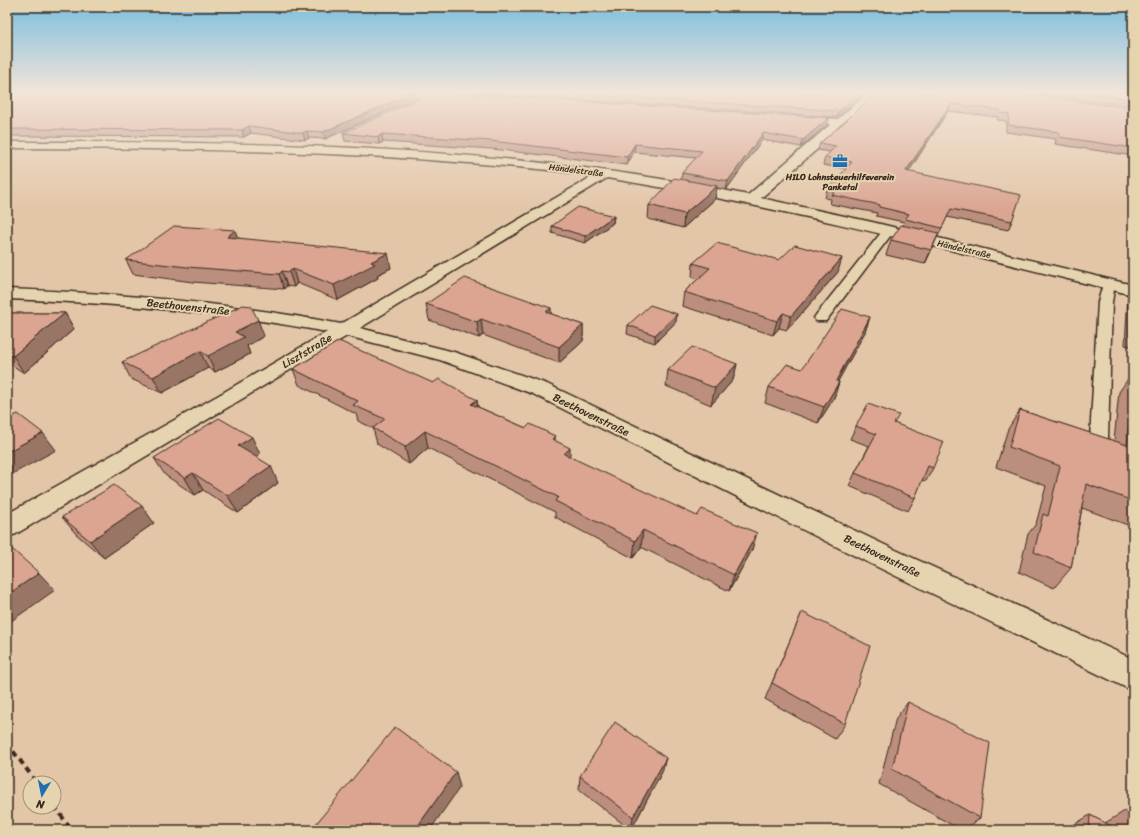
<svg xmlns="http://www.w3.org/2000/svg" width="1140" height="837" font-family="Sriracha,sans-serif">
	<rect width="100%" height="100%" fill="#e3c6a8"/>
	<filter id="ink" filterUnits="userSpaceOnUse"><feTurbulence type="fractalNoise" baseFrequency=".025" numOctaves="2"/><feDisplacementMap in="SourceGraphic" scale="8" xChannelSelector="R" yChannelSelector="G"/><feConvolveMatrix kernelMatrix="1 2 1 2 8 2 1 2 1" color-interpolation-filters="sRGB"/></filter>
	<g filter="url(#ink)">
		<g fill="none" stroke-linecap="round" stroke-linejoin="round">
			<g stroke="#3b2a1e" stroke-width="3">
				<g id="lane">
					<polygon points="888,228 894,231 826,321 816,321 814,318 816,315 884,229"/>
					<polygon points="1109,280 1115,284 1112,302 1108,438 1105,442 1099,444 1093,442 1090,438 1098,302 1103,284"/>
				</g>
			</g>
			<g stroke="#3b2a1e" stroke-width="3">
				<g id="street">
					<polygon points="405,93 462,94 464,96 459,99 409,96"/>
					<path d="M868 93H877L846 124 761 198 872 222 1133 285V295C958 252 784 207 607 178L360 328 454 352 547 384 885 545 1133 659V691L865 561 533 394 440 360 347 336 16 534 7 537V514L219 395 327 332C221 312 114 303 7 299V289C119 293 230 303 341 324L593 176C543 168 493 165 442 161 297 150 152 148 7 148V142C255 141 505 145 748 195L831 124 799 122 794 119 795 117 838 119Z"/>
				</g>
			</g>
			<g stroke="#3b2a1e" stroke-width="4" stroke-dasharray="6 4.5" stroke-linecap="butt">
				<polyline points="7,743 37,783"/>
				<polyline points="54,806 72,830"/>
			</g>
			<use href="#lane" fill="#e6d4b1" fill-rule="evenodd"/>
			<use href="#street" fill="#e6d4b1" fill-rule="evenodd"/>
		</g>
		<g fill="#bc8e7e" stroke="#3b2a1e">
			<polygon points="7,93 416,98 325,139 309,138 305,140 251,133 244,137 7,136"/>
			<polygon points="469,93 866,93 837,117"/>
			<polygon points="875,93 1133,108 1133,156 1055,144 1056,139 1006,132 1006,121 997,120 998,117 948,111 908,172 1012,221 1008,230 947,217 938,236 937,236 925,264 886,255 891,240 903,225 904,222 876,216 877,213 830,204 831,199 825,198 827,190 846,169 823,165 825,157 830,152 818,150 820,143 849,118"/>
			<polygon points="1027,93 1133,93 1133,106"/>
			<polygon points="829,118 827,125 801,147 762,140 726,190 717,188 715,199 683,228 648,219 649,205 681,179 682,173 696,158 634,152 627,165 492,149 383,142 379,144 345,141 343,133"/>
			<polygon points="614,216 613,223 585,243 552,233 552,226"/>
			<polygon points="238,238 391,268 377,275 378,278 338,300 297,283 294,287 287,286 284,289 193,282 133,274 126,260"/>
			<polygon points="1133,254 1133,284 1129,282 1131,257"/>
			<polygon points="779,260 838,272 787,330 779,328 773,335 682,306 684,292 698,279 692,277 693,263"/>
			<polygon points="1133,288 1133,347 1125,345 1128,295"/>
			<polygon points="426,304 551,314 583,325 583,341 559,363 483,335 479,338 429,320"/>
			<polygon points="7,313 65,313 74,329 24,373 7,362"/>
			<polygon points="870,317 865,332 838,381 839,382 834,398 818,423 765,403 769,387 802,369"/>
			<polygon points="676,322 655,343 627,334 628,325"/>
			<polygon points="264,336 247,346 250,354 215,372 208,368 162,393 131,379 122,362"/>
			<polygon points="737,364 733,380 711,405 666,386 668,370"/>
			<polygon points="293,369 433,383 477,400 478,407 526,428 555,436 555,441 570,457 752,550 729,591 641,547 633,558 555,517 555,512 428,448 409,464 377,444 373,428 358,421 356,414 299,385"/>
			<polygon points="1133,372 1133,527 1082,508 1071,568 1054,588 1019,572 1028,534 1036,524 1046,486 996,467 1008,429 1020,410 1114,441 1119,392"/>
			<polygon points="895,423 933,468 926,481 922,480 915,498 908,511 849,486 855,473 869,446 850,439 856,426"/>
			<polygon points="260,454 256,457 278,483 238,513 203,490 195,495 165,475 154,458"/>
			<polygon points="62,517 154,523 104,558 76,534"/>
			<polygon points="802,612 845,724 835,739 765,699"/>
			<polygon points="908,702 980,818 965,830 961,830 879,784 896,718"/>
			<polygon points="662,772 631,830 579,790 580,776"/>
			<polygon points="1133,806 1133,830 1065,830 1090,815 1105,823"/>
		</g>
		<g fill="#997466" stroke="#3b2a1e">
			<polygon points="413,93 415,93 416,98 325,139 323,132"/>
			<polygon points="860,93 866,93 837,117 839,111"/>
			<polygon points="951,104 948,111 904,179 906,171"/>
			<polygon points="829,118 827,125 801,147 803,140"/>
			<polygon points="249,126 251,133 244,137 242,130"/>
			<polygon points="307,131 309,138 305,140 303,133"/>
			<polygon points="763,133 762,140 726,190 728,181"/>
			<polygon points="382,134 383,142 379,144 378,137"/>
			<polygon points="635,144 634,152 627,165 627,157"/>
			<polygon points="717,186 715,199 683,228 684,214"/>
			<polygon points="614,216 613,223 585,243 585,236"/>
			<polygon points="235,230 240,244 227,237"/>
			<polygon points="939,233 933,247 925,264 931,250"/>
			<polygon points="388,253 391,268 377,275 378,278 338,300 334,285 371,262"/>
			<polygon points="842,258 838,272 787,330 791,316"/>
			<polygon points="293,269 297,283 294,287 289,272"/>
			<polygon points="282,271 287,286 284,289 279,274"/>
			<polygon points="551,308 552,324 546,312"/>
			<polygon points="65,313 74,329 24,373 13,356"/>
			<polygon points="783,313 779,328 773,335 777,321"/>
			<polygon points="677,314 676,322 655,343 655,335"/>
			<polygon points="870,317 865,332 830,396 836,381"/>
			<polygon points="481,319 483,335 479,338 477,322"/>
			<polygon points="258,320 264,336 247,346 250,354 215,372 208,356 235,332"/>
			<polygon points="583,325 583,341 559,363 559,347"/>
			<polygon points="200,351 208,368 162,393 153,377"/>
			<polygon points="737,364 733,380 711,405 715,388"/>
			<polygon points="839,382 834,398 818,423 824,407"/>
			<polygon points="477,400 479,416 471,404"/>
			<polygon points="425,431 428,448 409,464 405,447"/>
			<polygon points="43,433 56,450 7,477 7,452"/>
			<polygon points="555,436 555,452 552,439"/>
			<polygon points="252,437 260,454 246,463 238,446"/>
			<polygon points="570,448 570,464 564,454"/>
			<polygon points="271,466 278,483 238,513 228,496"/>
			<polygon points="193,473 203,490 195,495 185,478"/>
			<polygon points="142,506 154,523 104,558 90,541"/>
			<polygon points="643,530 641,547 633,558 635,541"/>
			<polygon points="757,533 752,550 729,591 734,575"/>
			<polygon points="39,573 55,590 7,624 7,595"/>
			<polygon points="666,758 662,772 631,830 633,817"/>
			<polygon points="456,772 460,787 430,830 415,830"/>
		</g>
		<g fill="#dba592" stroke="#3b2a1e">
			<polygon points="7,93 413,93 323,132 307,131 303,133 249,126 242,130 7,129"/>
			<polygon points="432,93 448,93 829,118 803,140 763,133 728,181 682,173 702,151 635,144 627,157 491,141 382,134 378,137 343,133"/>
			<polygon points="562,93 860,93 839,111"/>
			<polygon points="875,93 1009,93 1133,108 1133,148 1059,137 1059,132 1008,125 1009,114 1000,113 1000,110 951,104 906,171 1021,195 1012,221 951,209 942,228 905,219 909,214 879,207 880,205 832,195 835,192 827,190 852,162 825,157 836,146 820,143 849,118"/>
			<polygon points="1080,93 1133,93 1133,99"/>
			<polygon points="674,178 717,186 684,214 649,205"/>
			<polygon points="578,207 614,216 585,236 552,226"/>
			<polygon points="901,225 939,233 931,250 891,240"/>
			<polygon points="174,226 235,230 227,237 388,253 371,262 375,264 334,285 293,269 289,272 282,271 279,274 187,267 126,260"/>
			<polygon points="717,243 779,260 795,245 842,258 791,316 783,313 777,321 684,292 710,268 693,263"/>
			<polygon points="465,278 551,308 546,312 583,325 559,347 481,319 477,322 426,304"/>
			<polygon points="243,305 251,306 258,320 235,332 244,337 208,356 200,351 153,377 122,362"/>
			<polygon points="650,305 677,314 655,335 628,325"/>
			<polygon points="842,309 870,317 836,381 839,382 824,407 769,387 787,364 802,369"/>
			<polygon points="7,313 65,313 13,356 7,353"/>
			<polygon points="339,341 433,383 439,379 477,400 471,404 526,428 530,424 555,436 552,439 570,448 564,454 697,516 702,509 757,533 734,575 643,530 635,541 555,501 558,497 425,431 405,447 373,428 385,419 353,405 358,401 293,369"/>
			<polygon points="692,347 737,364 715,388 668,370"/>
			<polygon points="1133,373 1133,501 1086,484 1071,568 1034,552 1043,514 1048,516 1060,466 1009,447 1020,410 1127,445"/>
			<polygon points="868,404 899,415 894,423 944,442 933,468 928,466 915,498 855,473 876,434 856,426"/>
			<polygon points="18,414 43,433 7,452 7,419"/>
			<polygon points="219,418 252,437 238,446 271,466 228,496 193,473 185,478 154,458"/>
			<polygon points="114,485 142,506 90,541 62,517"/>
			<polygon points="12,549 39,573 7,595 7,552"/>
			<polygon points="802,612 870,646 845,724 772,683"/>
			<polygon points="908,702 990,743 980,818 892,769"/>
			<polygon points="615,722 666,758 633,817 580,776"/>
			<polygon points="395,727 456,772 415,830 311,830"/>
			<polygon points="1090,815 1119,830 1089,830"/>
		</g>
	</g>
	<linearGradient id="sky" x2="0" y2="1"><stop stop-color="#7cbedf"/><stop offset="0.44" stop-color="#f2e5d8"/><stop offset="1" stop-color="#f2e5d8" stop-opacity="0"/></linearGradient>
	<rect width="1140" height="210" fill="url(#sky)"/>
	<defs>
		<g id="office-bare" transform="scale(1.2)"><path d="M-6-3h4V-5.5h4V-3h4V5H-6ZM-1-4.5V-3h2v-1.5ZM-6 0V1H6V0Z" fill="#1f6fb2" stroke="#e6d4b1" stroke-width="2.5" paint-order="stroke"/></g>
	</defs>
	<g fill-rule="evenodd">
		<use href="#office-bare" x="840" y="161"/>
	</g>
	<g text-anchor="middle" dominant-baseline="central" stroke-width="4" stroke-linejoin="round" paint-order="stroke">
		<g font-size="9" fill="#3b2a1e" stroke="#e6d4b1">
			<text transform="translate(576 170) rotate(7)">Händelstraße</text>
			<text transform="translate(964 249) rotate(13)">Händelstraße</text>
		</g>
		<g font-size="9" font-weight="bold" fill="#3b2a1e" stroke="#e6d4b1">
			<text x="840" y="177">HILO Lohnsteuerhilfeverein<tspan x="840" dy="10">Panketal</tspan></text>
		</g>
		<g font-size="11" fill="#3b2a1e" stroke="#e6d4b1">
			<text transform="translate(188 307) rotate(6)">Beethovenstraße</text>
			<text transform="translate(307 351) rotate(-31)">Lisztstraße</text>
			<text transform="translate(591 415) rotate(26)">Beethovenstraße</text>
			<text transform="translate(882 556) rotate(26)">Beethovenstraße</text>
		</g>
	</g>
	<rect width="1140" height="837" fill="none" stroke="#e6d4b1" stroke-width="24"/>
	<rect x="12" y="12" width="1116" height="813" fill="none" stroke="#3b2a1e" stroke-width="1.5" filter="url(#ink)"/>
	<g transform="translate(42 795) rotate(190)"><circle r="19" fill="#e6d4b1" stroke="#a29076"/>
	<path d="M0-3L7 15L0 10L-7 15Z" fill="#1f6fb2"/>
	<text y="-6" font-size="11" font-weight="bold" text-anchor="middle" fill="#3b2a1e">N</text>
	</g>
</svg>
